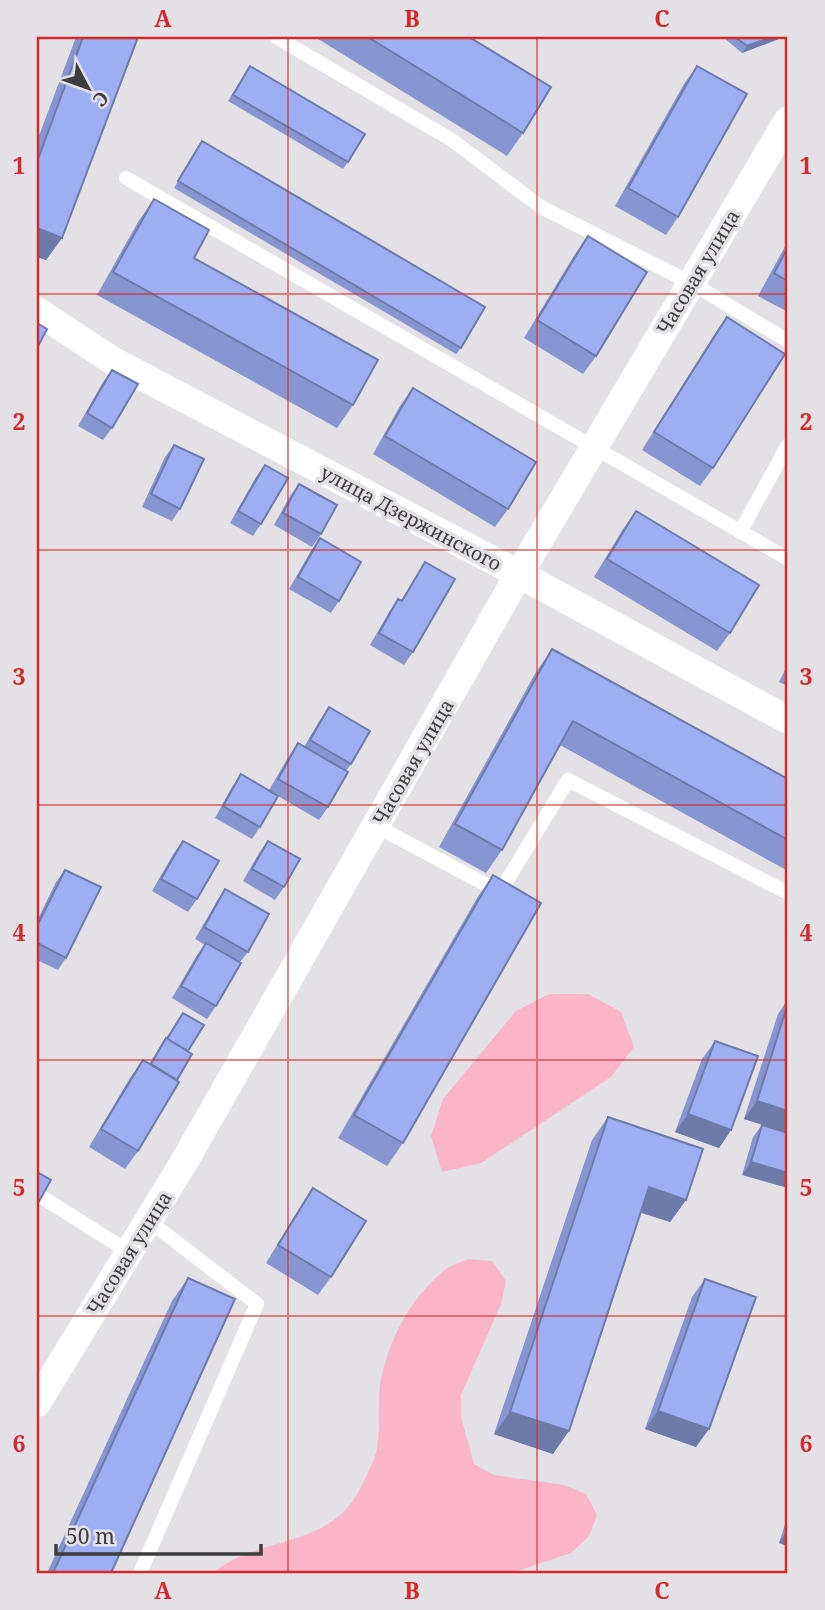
<svg xmlns="http://www.w3.org/2000/svg" width="825" height="1610" font-family="'Noto Serif',serif">
	<rect width="100%" height="100%" fill="#e3e1e6"/>
	<g fill="#fab5c8">
		<polygon points="549,994 588,994 621,1012 634,1047 611,1077 481,1163 442,1172 431,1136 443,1099 516,1011"/>
		<path d="M469 1259 492 1261 506 1281 501 1304 461 1395V1417L474 1464 494 1475 564 1485 586 1494 597 1515 589 1536 571 1553 511 1573H213C254 1538 318 1548 352 1502 360 1491 372 1466 376 1453 382 1430 376 1403 381 1379 390 1337 411 1297 445 1270 451 1265 462 1262 469 1259Z"/>
	</g>
	<g fill="none" stroke-linecap="round" stroke-linejoin="round">
		<g stroke="#fff" stroke-width="14">
			<polyline points="276,37 452,140 541,207 691,283 788,341"/>
			<polyline points="126,178 788,559"/>
			<polyline points="740,532 788,445"/>
			<polyline points="376,826 500,892 568,780 788,893"/>
			<polyline points="37,1194 129,1252"/>
			<polyline points="140,1573 257,1304 149,1221"/>
		</g>
		<g stroke="#fff" stroke-width="28">
			<polyline points="37,311 113,361 519,574 788,720"/>
			<polyline points="37,1403 184,1162 519,574 788,120"/>
		</g>
	</g>
	<g fill="#8796d0">
		<polygon points="76,37 138,37 62,238 46,260 37,257 37,141"/>
		<polygon points="315,37 469,37 523,133 507,156"/>
		<polygon points="723,37 784,37 742,53"/>
		<polygon points="250,66 348,162 343,169 228,101"/>
		<polygon points="697,66 678,217 666,235 615,206 684,84"/>
		<polygon points="202,141 461,348 456,354 174,188"/>
		<polygon points="154,199 194,258 353,405 337,428 97,295 138,222"/>
		<polygon points="588,236 596,356 583,374 524,338 575,254"/>
		<polygon points="788,241 788,312 758,296"/>
		<polygon points="727,317 713,468 700,486 642,450 714,335"/>
		<polygon points="112,370 112,428 103,440 78,426 103,382"/>
		<polygon points="413,388 508,509 495,527 373,454 400,406"/>
		<polygon points="174,445 180,509 172,521 142,507 165,457"/>
		<polygon points="265,465 261,524 253,536 230,523 256,477"/>
		<polygon points="299,484 321,534 312,547 274,525 290,496"/>
		<polygon points="636,511 730,633 717,651 594,577 623,529"/>
		<polygon points="320,538 339,601 331,613 289,589 311,551"/>
		<polygon points="425,562 413,652 404,665 370,645 389,612 398,599 401,601"/>
		<polygon points="552,649 788,779 788,871 560,745 502,850 486,873 439,847 536,672"/>
		<polygon points="788,664 788,686 779,682"/>
		<polygon points="329,707 351,764 346,771 328,807 319,820 278,796 260,827 252,839 215,818 232,787 241,774 269,790 289,756 298,743 304,747 320,720"/>
		<polygon points="183,841 197,899 188,912 152,891 174,853"/>
		<polygon points="268,841 284,887 275,900 243,881 259,853"/>
		<polygon points="65,870 66,958 58,970 37,960 37,921 56,882"/>
		<polygon points="493,875 403,1143 387,1166 338,1138 477,898"/>
		<polygon points="225,889 248,952 240,962 216,1006 207,1019 172,998 197,955 205,945 195,939 217,901"/>
		<polygon points="788,999 788,1133 744,1119 778,1014"/>
		<polygon points="183,1013 188,1051 177,1080 138,1151 125,1169 89,1147 130,1078 143,1060 149,1064"/>
		<polygon points="715,1041 731,1130 719,1148 675,1132 702,1059"/>
		<polygon points="608,1117 686,1200 670,1222 641,1213 553,1454 494,1434 592,1140"/>
		<polygon points="762,1125 788,1133 742,1175 753,1137"/>
		<polygon points="313,1188 331,1277 318,1295 266,1263 301,1206"/>
		<polygon points="188,1278 111,1573 47,1573 172,1301"/>
		<polygon points="705,1279 696,1447 645,1429 692,1297"/>
		<polygon points="788,1515 788,1546 779,1543"/>
	</g>
	<g fill="#6e7aa9">
		<polygon points="772,37 784,37 742,53 747,46"/>
		<polygon points="37,228 62,238 46,260 37,257"/>
		<polygon points="757,1101 788,1111 788,1133 744,1119"/>
		<polygon points="688,1114 731,1130 719,1148 675,1132"/>
		<polygon points="751,1162 788,1173 788,1188 742,1175"/>
		<polygon points="649,1187 686,1200 670,1222 634,1210"/>
		<polygon points="658,1411 709,1429 696,1447 645,1429"/>
		<polygon points="510,1412 569,1431 553,1454 494,1434"/>
		<polygon points="788,1529 788,1546 779,1543"/>
	</g>
	<g fill="#9daff2" stroke="#6e7aa9" stroke-width="2">
		<polygon points="83,37 138,37 62,238 37,228 37,162"/>
		<polygon points="368,37 469,37 551,87 523,133"/>
		<polygon points="735,37 772,37 747,46"/>
		<polygon points="250,66 365,134 348,162 233,95"/>
		<polygon points="697,66 747,94 678,217 628,188"/>
		<polygon points="202,141 485,307 461,348 178,181"/>
		<polygon points="154,199 209,230 194,258 378,360 353,405 113,272"/>
		<polygon points="588,236 647,272 596,356 537,320"/>
		<polygon points="788,247 788,281 774,273"/>
		<polygon points="727,317 785,354 713,468 654,432"/>
		<polygon points="37,323 47,329 37,348"/>
		<polygon points="112,370 138,384 112,428 87,413"/>
		<polygon points="413,388 536,462 508,509 385,436"/>
		<polygon points="174,445 204,459 180,509 151,494"/>
		<polygon points="265,465 288,478 261,524 238,511"/>
		<polygon points="299,484 337,505 321,534 283,513"/>
		<polygon points="636,511 759,585 730,633 607,559"/>
		<polygon points="320,538 361,562 339,601 298,577"/>
		<polygon points="425,562 455,579 413,652 379,633 398,599 402,601"/>
		<polygon points="552,649 788,779 788,840 573,721 502,850 455,824"/>
		<polygon points="329,707 370,731 351,764 310,740"/>
		<polygon points="298,743 348,772 328,807 278,779"/>
		<polygon points="241,774 278,796 260,827 223,806"/>
		<polygon points="183,841 219,861 197,899 161,879"/>
		<polygon points="268,841 300,859 284,887 252,869"/>
		<polygon points="65,870 101,887 66,958 37,943 37,926"/>
		<polygon points="493,875 541,903 403,1143 354,1115"/>
		<polygon points="225,889 269,914 248,952 204,927"/>
		<polygon points="206,943 241,963 216,1006 181,986"/>
		<polygon points="788,1003 788,1111 757,1101"/>
		<polygon points="183,1013 204,1025 188,1051 167,1039"/>
		<polygon points="166,1038 192,1054 177,1080 151,1064"/>
		<polygon points="715,1041 758,1056 731,1130 688,1114"/>
		<polygon points="143,1060 179,1082 138,1151 101,1129"/>
		<polygon points="608,1117 703,1149 686,1200 649,1187 569,1431 510,1412"/>
		<polygon points="762,1125 788,1133 788,1173 751,1162"/>
		<polygon points="37,1172 51,1180 37,1205"/>
		<polygon points="313,1188 366,1221 331,1277 278,1245"/>
		<polygon points="188,1278 235,1299 111,1573 53,1573"/>
		<polygon points="705,1279 756,1297 709,1429 658,1411"/>
	</g>
	<path fill="none" stroke="#d62828" stroke-width="2" stroke-opacity="0.55" d="M288 37V1573M537 37V1573M37 294H788M37 550H788M37 805H788M37 1060H788M37 1316H788"/>
	<g text-anchor="middle" dominant-baseline="central" stroke-width="7" stroke-linejoin="round" paint-order="stroke">
		<g font-size="19" fill="#3d3c3e" stroke="#e3e1e6">
			<text transform="translate(698 272) rotate(-59)">Часовая улица</text>
			<text transform="translate(411 518) rotate(28)">улица Дзержинского</text>
			<text transform="translate(413 762) rotate(-60)">Часовая улица</text>
			<text transform="translate(129 1253) rotate(-58)">Часовая улица</text>
		</g>
	</g>
	<rect width="825" height="1610" fill="none" stroke="#e3e1e6" stroke-width="77"/>
	<g transform="translate(88 88) rotate(131)" stroke="#e3e1e6" stroke-width="5" paint-order="stroke">
	<path d="M0-5L12 26L0 18L-12 26Z" fill="#3d3c3e"/>
	<text y="-10" font-size="19" font-weight="bold" text-anchor="middle" fill="#3d3c3e">С</text>
	</g>
	<path d="M56 1544v10h205v-10" fill="none" stroke="#3d3c3e" stroke-width="3.5"/>
	<text x="66" y="1544" font-size="21" fill="#3d3c3e" stroke="#e3e1e6" stroke-width="5" paint-order="stroke">50 m</text>
	<rect x="38" y="38" width="748" height="1534" fill="none" stroke="#d62828" stroke-width="2.5"/>
	<g font-size="23" text-anchor="middle" font-weight="bold" fill="#d62828">
		<text x="163" y="27">A</text>
		<text x="412" y="27">B</text>
		<text x="662" y="27">C</text>
		<text x="19" y="174">1</text>
		<text x="806" y="174">1</text>
		<text x="19" y="430">2</text>
		<text x="806" y="430">2</text>
		<text x="19" y="685">3</text>
		<text x="806" y="685">3</text>
		<text x="19" y="941">4</text>
		<text x="806" y="941">4</text>
		<text x="19" y="1196">5</text>
		<text x="806" y="1196">5</text>
		<text x="19" y="1452">6</text>
		<text x="806" y="1452">6</text>
		<text x="163" y="1599">A</text>
		<text x="412" y="1599">B</text>
		<text x="662" y="1599">C</text>
	</g>
</svg>
